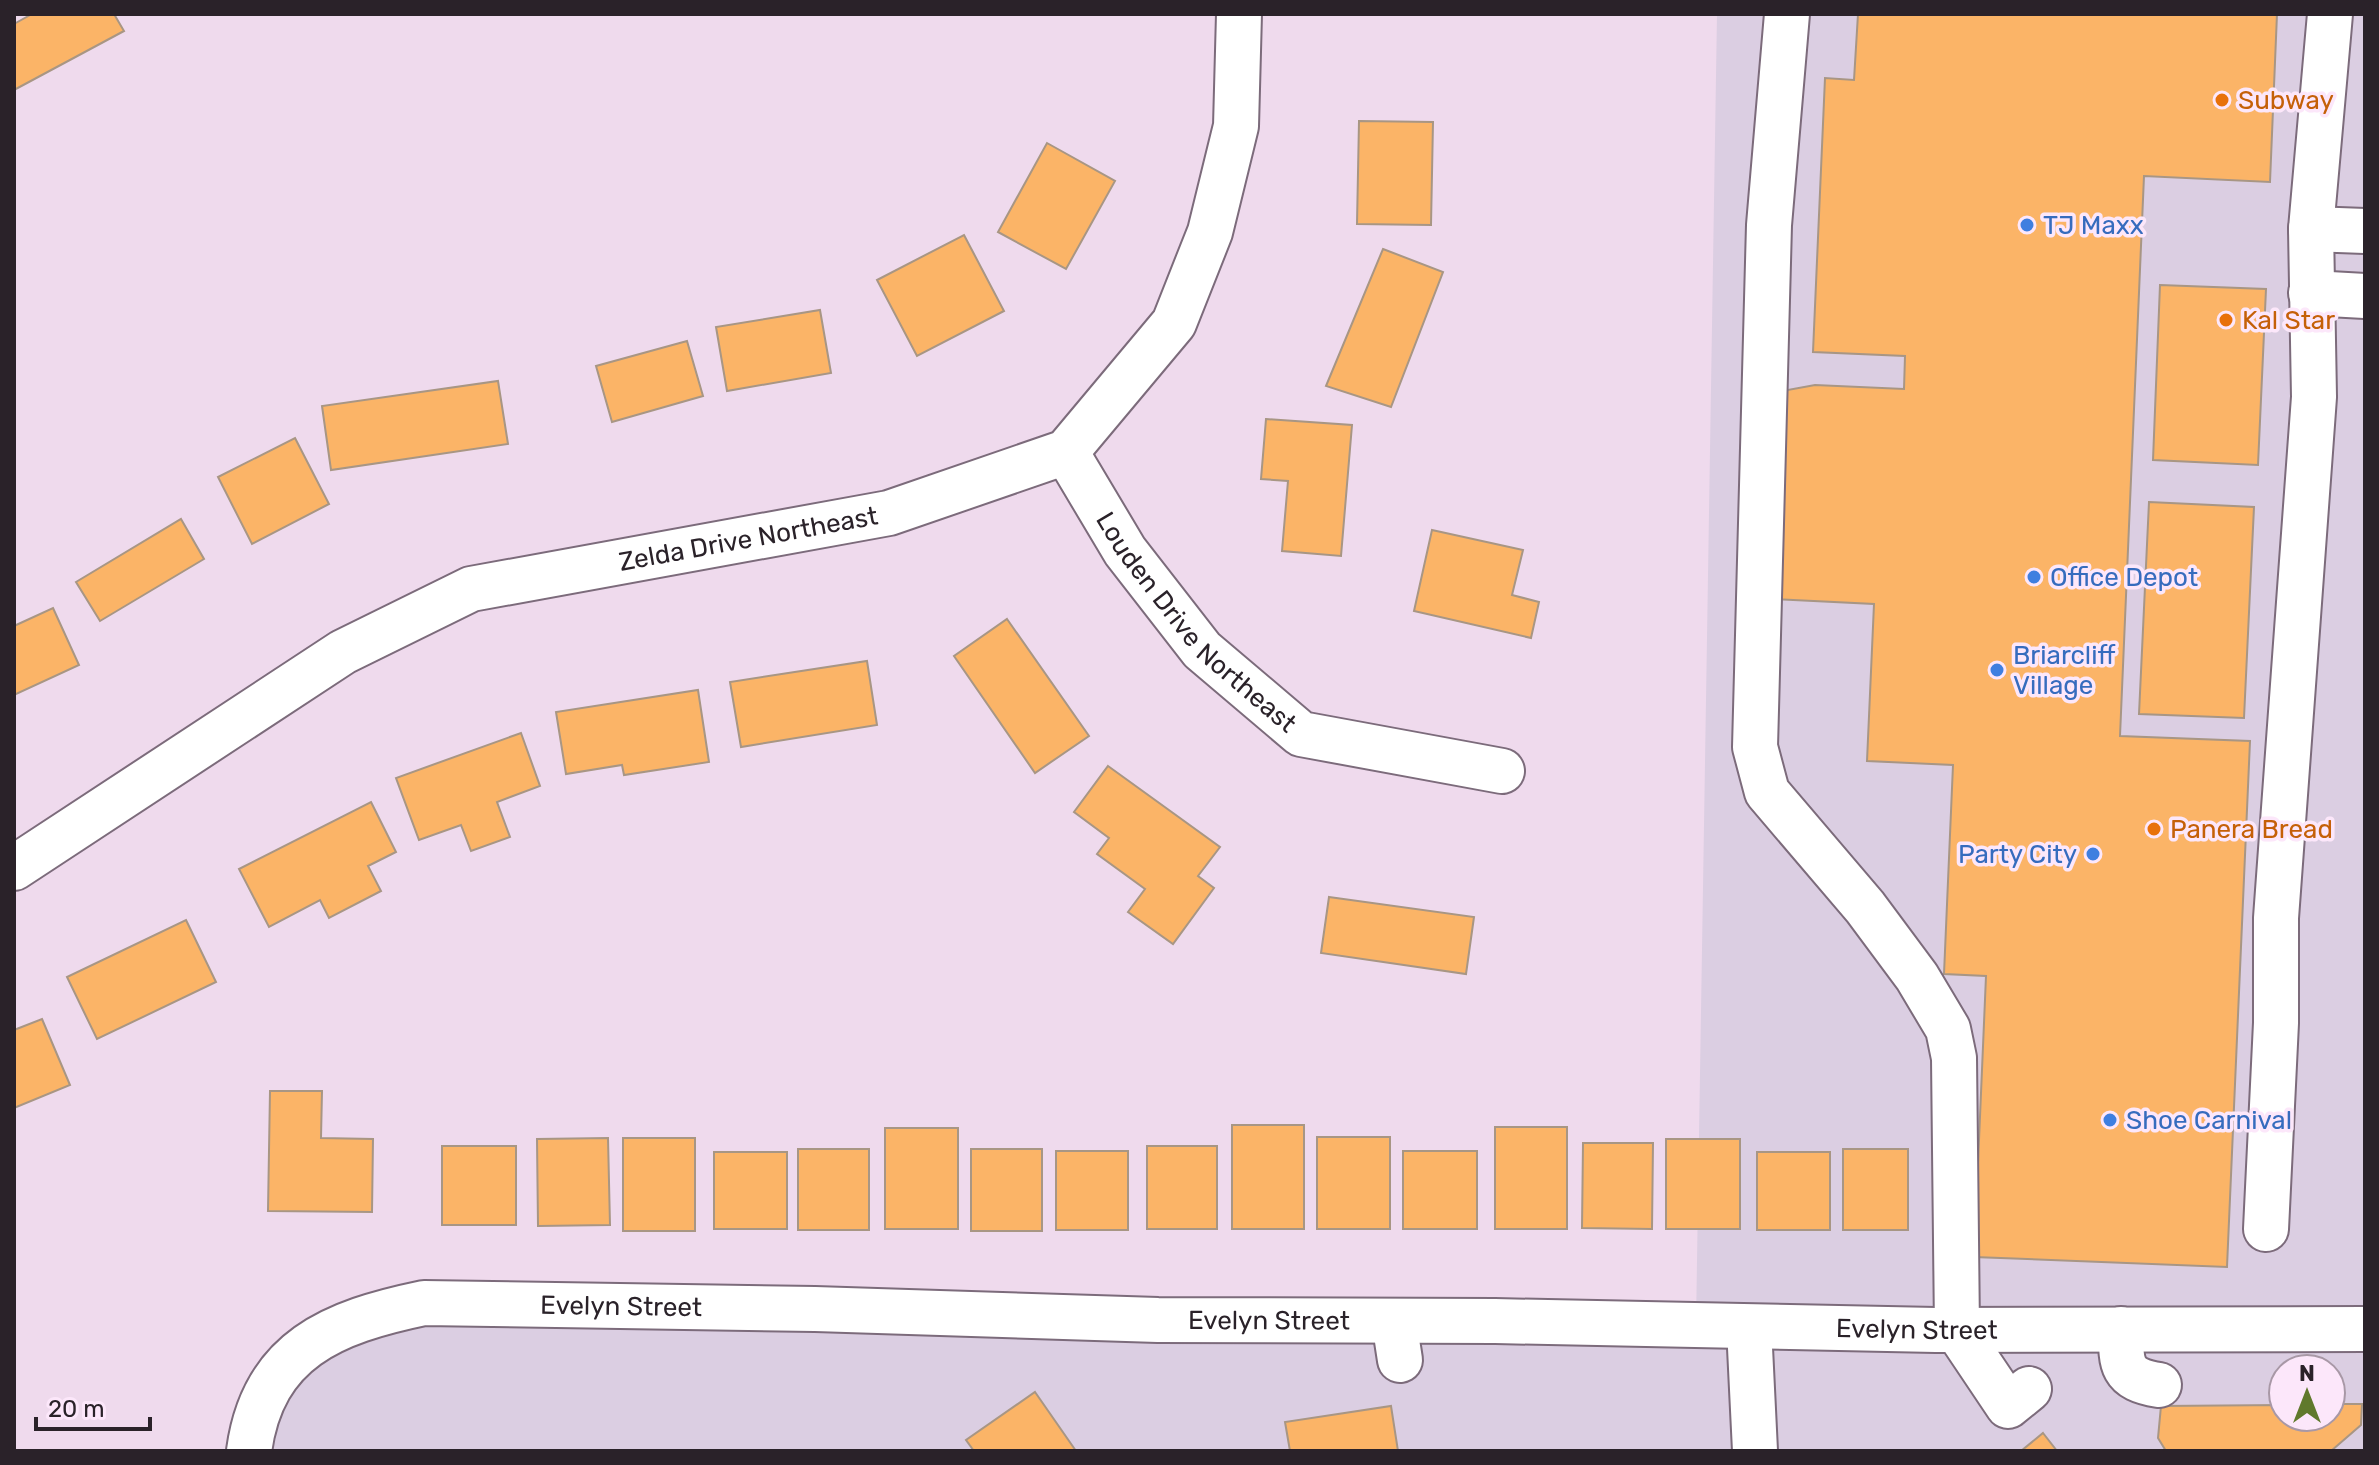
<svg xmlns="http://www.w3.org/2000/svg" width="2379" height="1465" font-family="Rubik,sans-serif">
	<rect width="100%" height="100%" fill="#efdaed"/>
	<path fill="#dbcee2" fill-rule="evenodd" d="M1717 14H2365V1451H263L268 1411 372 1304 1696 1324ZM2283 1369H2331V1417H2283Z"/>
	<g fill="#fbb467" stroke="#a89684" stroke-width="2">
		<polygon points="32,14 114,14 124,31 14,90 14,24"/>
		<polygon points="1858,14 2277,14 2270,182 2144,176 2120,736 2250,741 2227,1267 1974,1257 1986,976 1944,974 1953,765 1867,761 1874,604 1773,599 1782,391 1815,385 1904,389 1905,356 1813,352 1825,78 1854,80"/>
		<polygon points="1359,121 1433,122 1431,225 1357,224"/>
		<polygon points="1047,143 1115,181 1066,269 998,232"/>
		<polygon points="964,235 1004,311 917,356 877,280"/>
		<polygon points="1383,249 1443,272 1391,407 1326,386"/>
		<polygon points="2160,285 2266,289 2258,465 2153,460"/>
		<polygon points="820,310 831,373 727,391 716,327"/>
		<polygon points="687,341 703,396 612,422 596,366"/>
		<polygon points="498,381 508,444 331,470 322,406"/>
		<polygon points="1266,419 1352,425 1341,556 1282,551 1288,481 1261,479"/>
		<polygon points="295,438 329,504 252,544 218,477"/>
		<polygon points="2149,502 2254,507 2244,718 2139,714"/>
		<polygon points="181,519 204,559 100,621 76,582"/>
		<polygon points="1432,530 1523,550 1512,595 1539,602 1531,638 1414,611"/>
		<polygon points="53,608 79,665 14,695 14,626"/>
		<polygon points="1007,619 1089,736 1035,773 954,656"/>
		<polygon points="867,661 877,725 741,747 730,682"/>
		<polygon points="698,690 709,762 624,775 622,765 566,774 556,712"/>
		<polygon points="521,733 540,786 497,802 510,837 471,851 461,825 419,840 396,778"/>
		<polygon points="1108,766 1220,847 1198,876 1214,888 1173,944 1128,912 1145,889 1097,854 1109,838 1074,812"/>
		<polygon points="371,802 396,852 368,866 381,891 329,918 320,900 269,927 239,869"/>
		<polygon points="1329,897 1474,917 1466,974 1321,953"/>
		<polygon points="186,920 216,982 97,1039 67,977"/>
		<polygon points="42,1019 70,1085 14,1108 14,1030"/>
		<polygon points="270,1091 322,1091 321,1138 373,1139 372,1212 268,1211"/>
		<rect x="1232" y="1125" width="72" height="104"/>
		<rect x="1495" y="1127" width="72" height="102"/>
		<rect x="885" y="1128" width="73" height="101"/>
		<rect x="1317" y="1137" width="73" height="92"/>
		<polygon points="608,1138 610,1225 538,1226 537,1139"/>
		<rect x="623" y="1138" width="72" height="93"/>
		<rect x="1666" y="1139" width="74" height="90"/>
		<polygon points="1583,1143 1653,1143 1652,1229 1582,1228"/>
		<rect x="442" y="1146" width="74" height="79"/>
		<rect x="1147" y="1146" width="70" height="83"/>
		<rect x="798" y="1149" width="71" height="81"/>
		<rect x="971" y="1149" width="71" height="82"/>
		<rect x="1843" y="1149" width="65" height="81"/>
		<rect x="1056" y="1151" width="72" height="79"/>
		<rect x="1403" y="1151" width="74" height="78"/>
		<rect x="714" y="1152" width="73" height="77"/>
		<rect x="1757" y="1152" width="73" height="78"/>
		<polygon points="1035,1392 1076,1451 974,1451 966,1440"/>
		<polygon points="2331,1404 2362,1404 2361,1425 2331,1451 2166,1451 2158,1438 2161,1406 2283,1405 2283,1417 2331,1417"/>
		<polygon points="1391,1406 1398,1451 1290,1451 1285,1422"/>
		<polygon points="2043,1433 2057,1451 2021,1451"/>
	</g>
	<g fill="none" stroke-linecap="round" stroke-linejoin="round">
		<g stroke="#7c6b7b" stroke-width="48">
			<g id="minor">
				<polyline points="1787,14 1769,225 1755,747 1767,792 1865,907 1917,977 1948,1029 1954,1058 1957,1330 2008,1406 2029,1389"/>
				<polyline points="2311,229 2365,231"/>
				<polyline points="2311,293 2365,296"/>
				<path id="s1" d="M1066 452 1125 551 1202 650 1301 734 1502 771"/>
				<path id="s2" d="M14 868 343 652 471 589 889 513 1066 452 1174 323 1210 232 1236 126 1239 14"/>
				<polyline points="2266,1229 2276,1023 2276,918 2314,397 2311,229 2330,14"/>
				<polyline points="1394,1321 1400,1360"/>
				<polyline points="1749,1327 1755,1451"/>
				<path d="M2121 1329C2121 1364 2120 1379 2159 1385"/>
				<path id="s3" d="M249 1451C263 1349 333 1322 424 1303L815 1309 1158 1320 1495 1321 1936 1330 2365 1329"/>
			</g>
		</g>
		<use href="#minor" stroke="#fff" stroke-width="44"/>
	</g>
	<g fill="#e8710a" stroke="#fce7fa" stroke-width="3">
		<circle cx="2222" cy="100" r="8"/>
		<circle cx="2226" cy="320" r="8"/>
		<circle cx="2154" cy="829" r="8"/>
	</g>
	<g fill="#3f7fe0" stroke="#fce7fa" stroke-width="3">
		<circle cx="2027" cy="225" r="8"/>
		<circle cx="2034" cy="577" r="8"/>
		<circle cx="1997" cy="670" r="8"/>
		<circle cx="2093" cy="854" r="8"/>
		<circle cx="2110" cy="1120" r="8"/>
	</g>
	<g text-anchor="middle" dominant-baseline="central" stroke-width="7" stroke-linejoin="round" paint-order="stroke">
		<g font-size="26" fill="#c56008" stroke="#fce7fa" text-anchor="start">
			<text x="2238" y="100">Subway</text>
			<text x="2242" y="320">Kal Star</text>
			<text x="2170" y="829">Panera Bread</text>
		</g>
		<g font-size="26" fill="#366cbe" stroke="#fce7fa" text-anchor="start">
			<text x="2043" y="225">TJ Maxx</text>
			<text x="2050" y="577">Office Depot</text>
			<text x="2013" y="655">Briarcliff<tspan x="2013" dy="30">Village</tspan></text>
			<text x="2077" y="854" text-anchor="end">Party City</text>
			<text x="2126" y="1120">Shoe Carnival</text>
		</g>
		<g font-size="26" fill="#2a2229" stroke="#fce7fa">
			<text stroke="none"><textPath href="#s2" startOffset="818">Zelda Drive Northeast</textPath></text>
			<text stroke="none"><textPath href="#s1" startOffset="216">Louden Drive Northeast</textPath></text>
			<text stroke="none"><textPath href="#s3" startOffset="446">Evelyn Street</textPath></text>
			<text stroke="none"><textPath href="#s3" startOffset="1094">Evelyn Street</textPath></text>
			<text stroke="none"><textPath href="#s3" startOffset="1742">Evelyn Street</textPath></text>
		</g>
	</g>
	<rect width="2379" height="1465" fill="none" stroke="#2a2229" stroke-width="32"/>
	<g transform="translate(2307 1393)"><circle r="38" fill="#fce7fa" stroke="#a898a6" stroke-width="2"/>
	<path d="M0-6L14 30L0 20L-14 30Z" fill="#60792c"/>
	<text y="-12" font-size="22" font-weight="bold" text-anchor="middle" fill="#2a2229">N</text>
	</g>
	<path d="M36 1417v12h114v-12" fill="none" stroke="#2a2229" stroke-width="4"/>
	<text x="48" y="1417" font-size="24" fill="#2a2229" stroke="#fce7fa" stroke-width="6" paint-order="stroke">20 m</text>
</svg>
